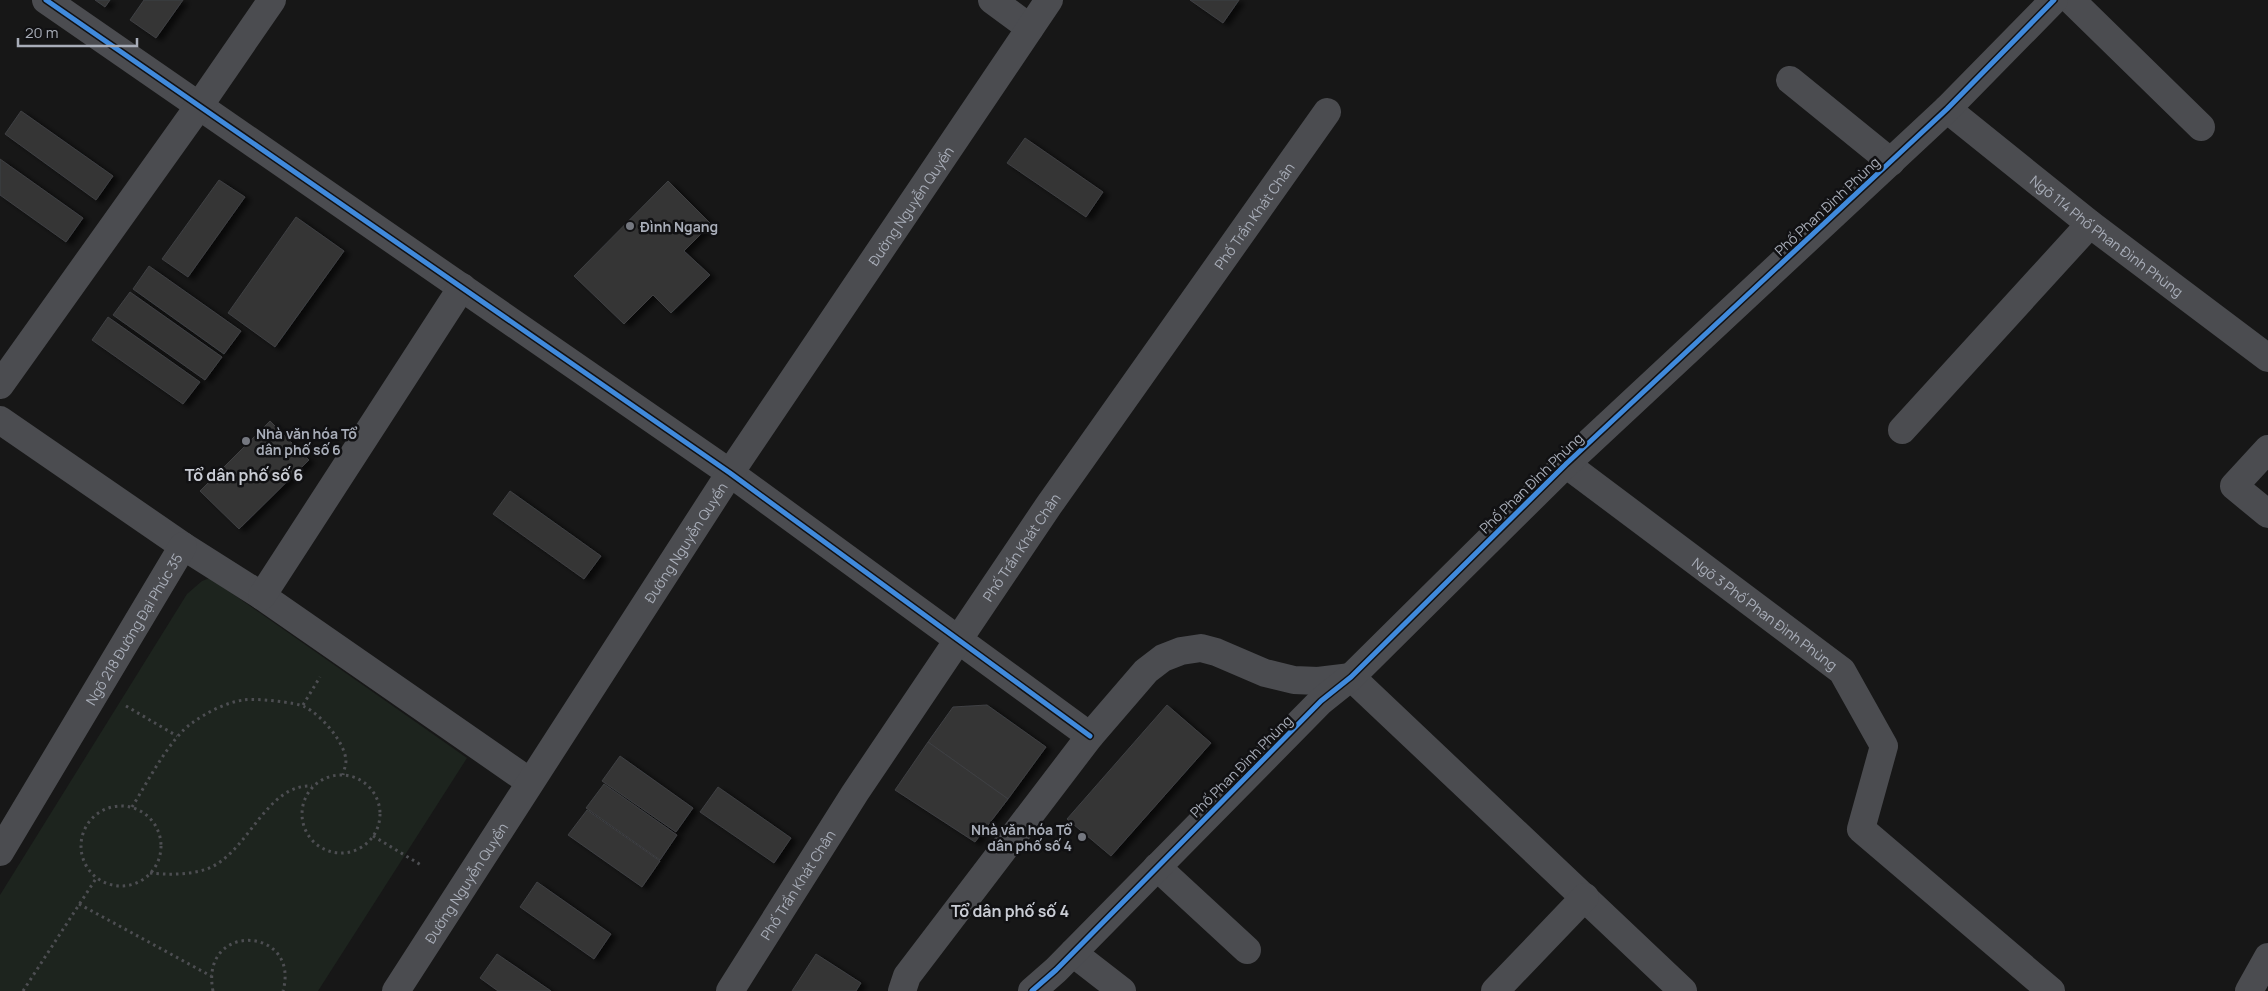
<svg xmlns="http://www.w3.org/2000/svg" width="2268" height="991" font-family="Manrope,sans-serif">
	<defs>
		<filter id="shadow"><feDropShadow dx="5.5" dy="3" stdDeviation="2.5" flood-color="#0009"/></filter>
	</defs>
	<rect width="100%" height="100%" fill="#171717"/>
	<polygon fill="#1d241e" points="210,578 467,758 318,991 0,991 0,895 187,594 202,581"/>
	<g fill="#353536" stroke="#3f4043" filter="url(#shadow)">
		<polygon points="95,0 110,0 105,7"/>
		<polygon points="144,0 183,0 156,38 130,20"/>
		<polygon points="1190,0 1239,0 1223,23"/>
		<polygon points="21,111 113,176 96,200 5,134"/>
		<polygon points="1025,138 1103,192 1086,217 1007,163"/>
		<polygon points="0,159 83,218 66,242 0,195"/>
		<polygon points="219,180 245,197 188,277 162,259"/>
		<polygon points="668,181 711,224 684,251 710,275 671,313 653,295 624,324 574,276"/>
		<polygon points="296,217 344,251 275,347 228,313"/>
		<polygon points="149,266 241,331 224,354 133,289"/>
		<polygon points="130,292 222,357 205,380 113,315"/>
		<polygon points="108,317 200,382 183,404 92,340"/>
		<polygon points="270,421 309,460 239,529 200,491"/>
		<polygon points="510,491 601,556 584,579 493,514"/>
		<polygon points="987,705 1046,747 1008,799 928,742 953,707"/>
		<polygon points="1167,705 1211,743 1111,856 1067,819"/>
		<polygon points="928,742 1008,799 975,842 895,790"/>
		<polygon points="620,756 693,808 676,832 602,781"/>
		<polygon points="604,784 677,835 660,860 586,808"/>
		<polygon points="718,787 791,838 774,863 700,812"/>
		<polygon points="587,810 660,861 642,887 568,835"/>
		<polygon points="537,882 611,934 594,959 520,907"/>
		<polygon points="497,954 551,991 498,991 480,978"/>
		<polygon points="816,954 861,983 856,991 792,991"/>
	</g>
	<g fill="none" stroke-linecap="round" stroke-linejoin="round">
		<g stroke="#4d4e52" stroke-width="3" stroke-dasharray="2.5 4" stroke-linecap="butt">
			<polyline points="303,705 320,677"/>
			<polyline points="126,706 177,736"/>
			<circle cx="341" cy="814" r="39"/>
			<circle cx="121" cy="846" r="40"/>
			<path d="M132 807C147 783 170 738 192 723 206 713 226 702 244 700 254 698 296 702 305 707 321 715 344 741 346 760 346 765 344 770 343 775"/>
			<polyline points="373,836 421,865"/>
			<path d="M150 873C168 875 189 875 207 869 249 853 265 784 312 786"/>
			<polyline points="79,904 211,976"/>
			<polyline points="23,991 97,877"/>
			<path d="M213 991C199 921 301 926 283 991"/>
		</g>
		<g stroke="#4b4c50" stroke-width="28">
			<polyline points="46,0 730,473 1090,736"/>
			<polyline points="992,0 1030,28"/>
			<polyline points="2071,0 2201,127"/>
			<polyline points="1790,80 1891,162"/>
			<path id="s1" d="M1947 109 2090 224 2268 358"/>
			<polyline points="0,385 199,106 272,0"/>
			<polyline points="0,420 183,546 262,596 530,782"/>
			<polyline points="1902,430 2090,224"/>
			<polyline points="2268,449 2234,486 2268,514"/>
			<path id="s2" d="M1566 464 1842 671 1884 746 1861 829 2051 991"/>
			<polyline points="262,596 462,287"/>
			<path id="s3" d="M0 852 183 546"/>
			<polyline points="1157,867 1247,950"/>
			<polyline points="1073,953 1122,991"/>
			<path id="s4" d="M730 991 855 793 1049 505 1327 112"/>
			<polyline points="902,991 907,976 1090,736 1146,671 1163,658 1181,651 1201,648 1216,652 1265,673 1294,680 1318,681 1351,677 1683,991"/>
			<polyline points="1032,991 1056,970 1321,701 1351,677 1566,464 1947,109 2054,0"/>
			<polyline points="1495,991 1585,897"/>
			<polyline points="2249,991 2268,957"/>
		</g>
		<path stroke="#4b4c50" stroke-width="28" id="s5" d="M396 991 730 473 1049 0"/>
		<g stroke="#111113" stroke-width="8">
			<g id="cycleway">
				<polyline points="46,0 730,473 1090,736"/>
				<polyline points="1032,991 1056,970 1321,701 1351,677 1566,464 1947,109 2054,0"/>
			</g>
		</g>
		<use href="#cycleway" stroke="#408adc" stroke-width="5"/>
	</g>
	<g fill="#757880" stroke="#111113" stroke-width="2">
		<circle cx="630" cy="226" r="5"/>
		<circle cx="246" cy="441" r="5"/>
		<circle cx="1082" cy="837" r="5"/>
	</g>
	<g text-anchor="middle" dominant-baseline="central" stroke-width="5" stroke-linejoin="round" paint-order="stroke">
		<g font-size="14" fill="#a8adb8" stroke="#111113">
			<text stroke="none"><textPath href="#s5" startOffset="939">Đường Nguyễn Quyền</textPath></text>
			<text transform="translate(1827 206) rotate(-43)">Phố Phan Đình Phùng</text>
			<text stroke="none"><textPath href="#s4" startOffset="936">Phố Trần Khát Chân</textPath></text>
			<text stroke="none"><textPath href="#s1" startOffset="204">Ngõ 114 Phố Phan Đình Phùng</textPath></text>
			<text transform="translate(1531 483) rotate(-44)">Phố Phan Đình Phùng</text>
			<text stroke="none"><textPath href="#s5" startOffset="534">Đường Nguyễn Quyền</textPath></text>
			<text stroke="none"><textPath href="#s4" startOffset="531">Phố Trần Khát Chân</textPath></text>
			<text stroke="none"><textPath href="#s2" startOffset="249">Ngõ 3 Phố Phan Đình Phùng</textPath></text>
			<text stroke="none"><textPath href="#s3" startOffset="260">Ngõ 218 Đường Đại Phúc 35</textPath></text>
			<text transform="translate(1241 766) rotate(-45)">Phố Phan Đình Phùng</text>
			<text stroke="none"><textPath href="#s5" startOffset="129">Đường Nguyễn Quyền</textPath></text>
			<text stroke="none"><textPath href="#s4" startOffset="126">Phố Trần Khát Chân</textPath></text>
		</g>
		<g font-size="14" font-weight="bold" fill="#a8adb8" stroke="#111113" text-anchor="start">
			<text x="640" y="226">Đình Ngang</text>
			<text x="256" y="433">Nhà văn hóa Tổ<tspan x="256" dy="16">dân phố số 6</tspan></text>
			<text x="1072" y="829" text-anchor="end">Nhà văn hóa Tổ<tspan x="1072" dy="16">dân phố số 4</tspan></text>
		</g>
		<g font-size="16" font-weight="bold" fill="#c9ccd4" stroke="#111113">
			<text x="244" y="475">Tổ dân phố số 6</text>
			<text x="1010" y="911">Tổ dân phố số 4</text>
		</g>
	</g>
	<path d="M18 38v8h119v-8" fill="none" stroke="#a8adb8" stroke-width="2.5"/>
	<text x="25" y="38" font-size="15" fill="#a8adb8" stroke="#111113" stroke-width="4" paint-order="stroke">20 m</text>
</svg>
